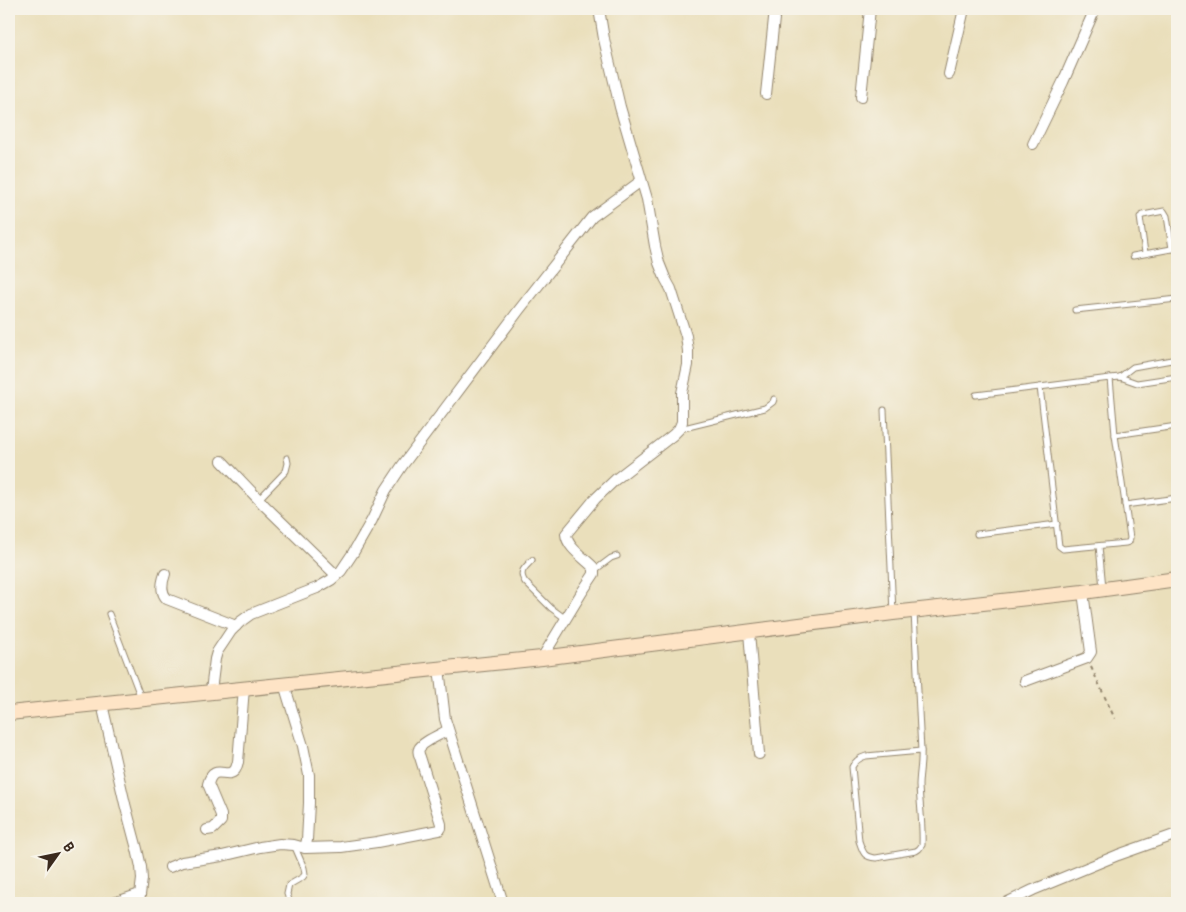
<svg xmlns="http://www.w3.org/2000/svg" width="1186" height="912" font-family="Pangolin,sans-serif">
	<rect width="100%" height="100%" fill="#f7f3e8"/>
	<filter id="ink" filterUnits="userSpaceOnUse"><feTurbulence type="fractalNoise" baseFrequency=".02" numOctaves="2"/><feDisplacementMap in="SourceGraphic" scale="10" xChannelSelector="R" yChannelSelector="G"/><feConvolveMatrix kernelMatrix="1 2 1 2 8 2 1 2 1" color-interpolation-filters="sRGB"/></filter>
	<filter id="wash" filterUnits="userSpaceOnUse"><feTurbulence type="fractalNoise" baseFrequency=".0096" numOctaves="4" result="noise"/><feDisplacementMap in="SourceGraphic" scale="20" xChannelSelector="R" yChannelSelector="G"/><feGaussianBlur stdDeviation="1.12" result="paint"/><feColorMatrix in="noise" values="0 0 0 0 0 0 0 0 0 0 0 0 0 0 0 0 0 1.4 0 .05"/><feComposite in="paint" operator="in"/></filter>
	<g filter="url(#wash)">
		<rect width="100%" height="100%" fill="#eadfbb"/>
	</g>
	<g filter="url(#ink)">
		<g fill="none" stroke-linecap="round" stroke-linejoin="round">
			<g stroke="#92846c" stroke-width="7">
				<g id="lane">
					<polyline points="1145,253 1140,217 1143,215 1164,211 1167,216 1172,249"/>
					<polyline points="1133,256 1177,248"/>
					<polyline points="1075,310 1177,299"/>
					<polyline points="1120,377 1133,367 1177,359"/>
					<polyline points="1040,387 1059,546 1063,549 1126,543 1129,542 1130,538 1115,435 1110,378"/>
					<polyline points="976,395 1110,378 1120,377 1137,383 1177,377"/>
					<polyline points="884,410 893,613"/>
					<polyline points="680,429 765,408 773,402 774,399"/>
					<polyline points="1115,435 1177,426"/>
					<polyline points="259,499 286,471 288,463 287,458"/>
					<polyline points="1125,505 1177,498"/>
					<polyline points="977,534 1057,524"/>
					<polyline points="1099,546 1103,588"/>
					<path d="M532 560C525 568 518 571 525 582L551 608 566 619"/>
					<polyline points="595,570 611,558 617,556"/>
					<polyline points="914,612 921,751"/>
					<polyline points="109,614 141,698"/>
					<path d="M921 751C922 763 919 774 919 786 920 806 923 826 922 845L919 849 916 851 876 858C863 857 863 852 859 841L852 767C855 761 859 758 866 756Z"/>
					<polyline points="290,903 287,894 289,885 303,877 305,874 304,868 294,845"/>
				</g>
			</g>
			<g stroke="#92846c" stroke-width="12">
				<g id="street">
					<polyline points="949,74 964,9"/>
					<polyline points="766,94 775,9"/>
					<polyline points="861,97 870,9"/>
					<polyline points="1033,144 1063,82 1095,9"/>
					<polyline points="222,461 265,506 336,575"/>
					<path d="M165 574C162 582 160 592 167 599L236 626"/>
					<polyline points="749,632 759,754"/>
					<path d="M542 658 582 592 594 574V568C585 558 567 548 566 534L595 499 616 479 673 435 679 429 682 422V393L688 365V351L686 336 671 289 665 278 659 263 655 246 647 199 620 107 604 39 599 9"/>
					<polyline points="439,668 445,719 503,903"/>
					<polyline points="1025,681 1087,658 1091,652 1083,592"/>
					<polyline points="284,684 303,746 309,775 309,803 307,840 305,848"/>
					<polyline points="211,691 215,659 217,652 231,631 240,622 251,614 317,588 331,580 341,571 353,553 372,520 386,490 402,466 519,310 592,217 641,181"/>
					<polyline points="102,704 125,804 137,849 141,867 142,879 139,903"/>
					<path d="M207 830 213 829 221 821V815L208 784C214 762 227 780 235 770 237 767 237 764 238 762L244 688"/>
					<path d="M170 867 182 862 222 856 260 847 280 844 294 845 305 848 341 847 377 842 439 830 441 828V824L420 757C419 755 418 751 419 749 422 742 442 734 448 730"/>
					<polyline points="114,903 140,894"/>
					<polyline points="1006,903 1033,890 1118,855 1177,834"/>
				</g>
			</g>
			<g stroke="#92846c" stroke-width="16">
				<polyline id="secondary" points="9,713 542,658 893,613 1083,592 1177,579"/>
			</g>
			<g stroke="#92846c" stroke-width="2" stroke-dasharray="4 4" stroke-linecap="butt">
				<polyline points="610,13 620,9"/>
				<polyline points="1091,667 1115,719"/>
			</g>
			<use href="#lane" stroke="#fff" stroke-width="5"/>
			<use href="#street" stroke="#fff" stroke-width="10"/>
			<use href="#secondary" stroke="#fee4c6" stroke-width="14"/>
		</g>
	</g>
	<rect width="1186" height="912" fill="none" stroke="#f7f3e8" stroke-width="30"/>
	<g transform="translate(58 854) rotate(57)" stroke="#f7f3e8" stroke-width="4" paint-order="stroke">
	<path d="M0-4L9 19L0 12L-9 19Z" fill="#3b2a1e"/>
	<text y="-8" font-size="14" font-weight="bold" text-anchor="middle" fill="#3b2a1e">B</text>
	</g>
</svg>
